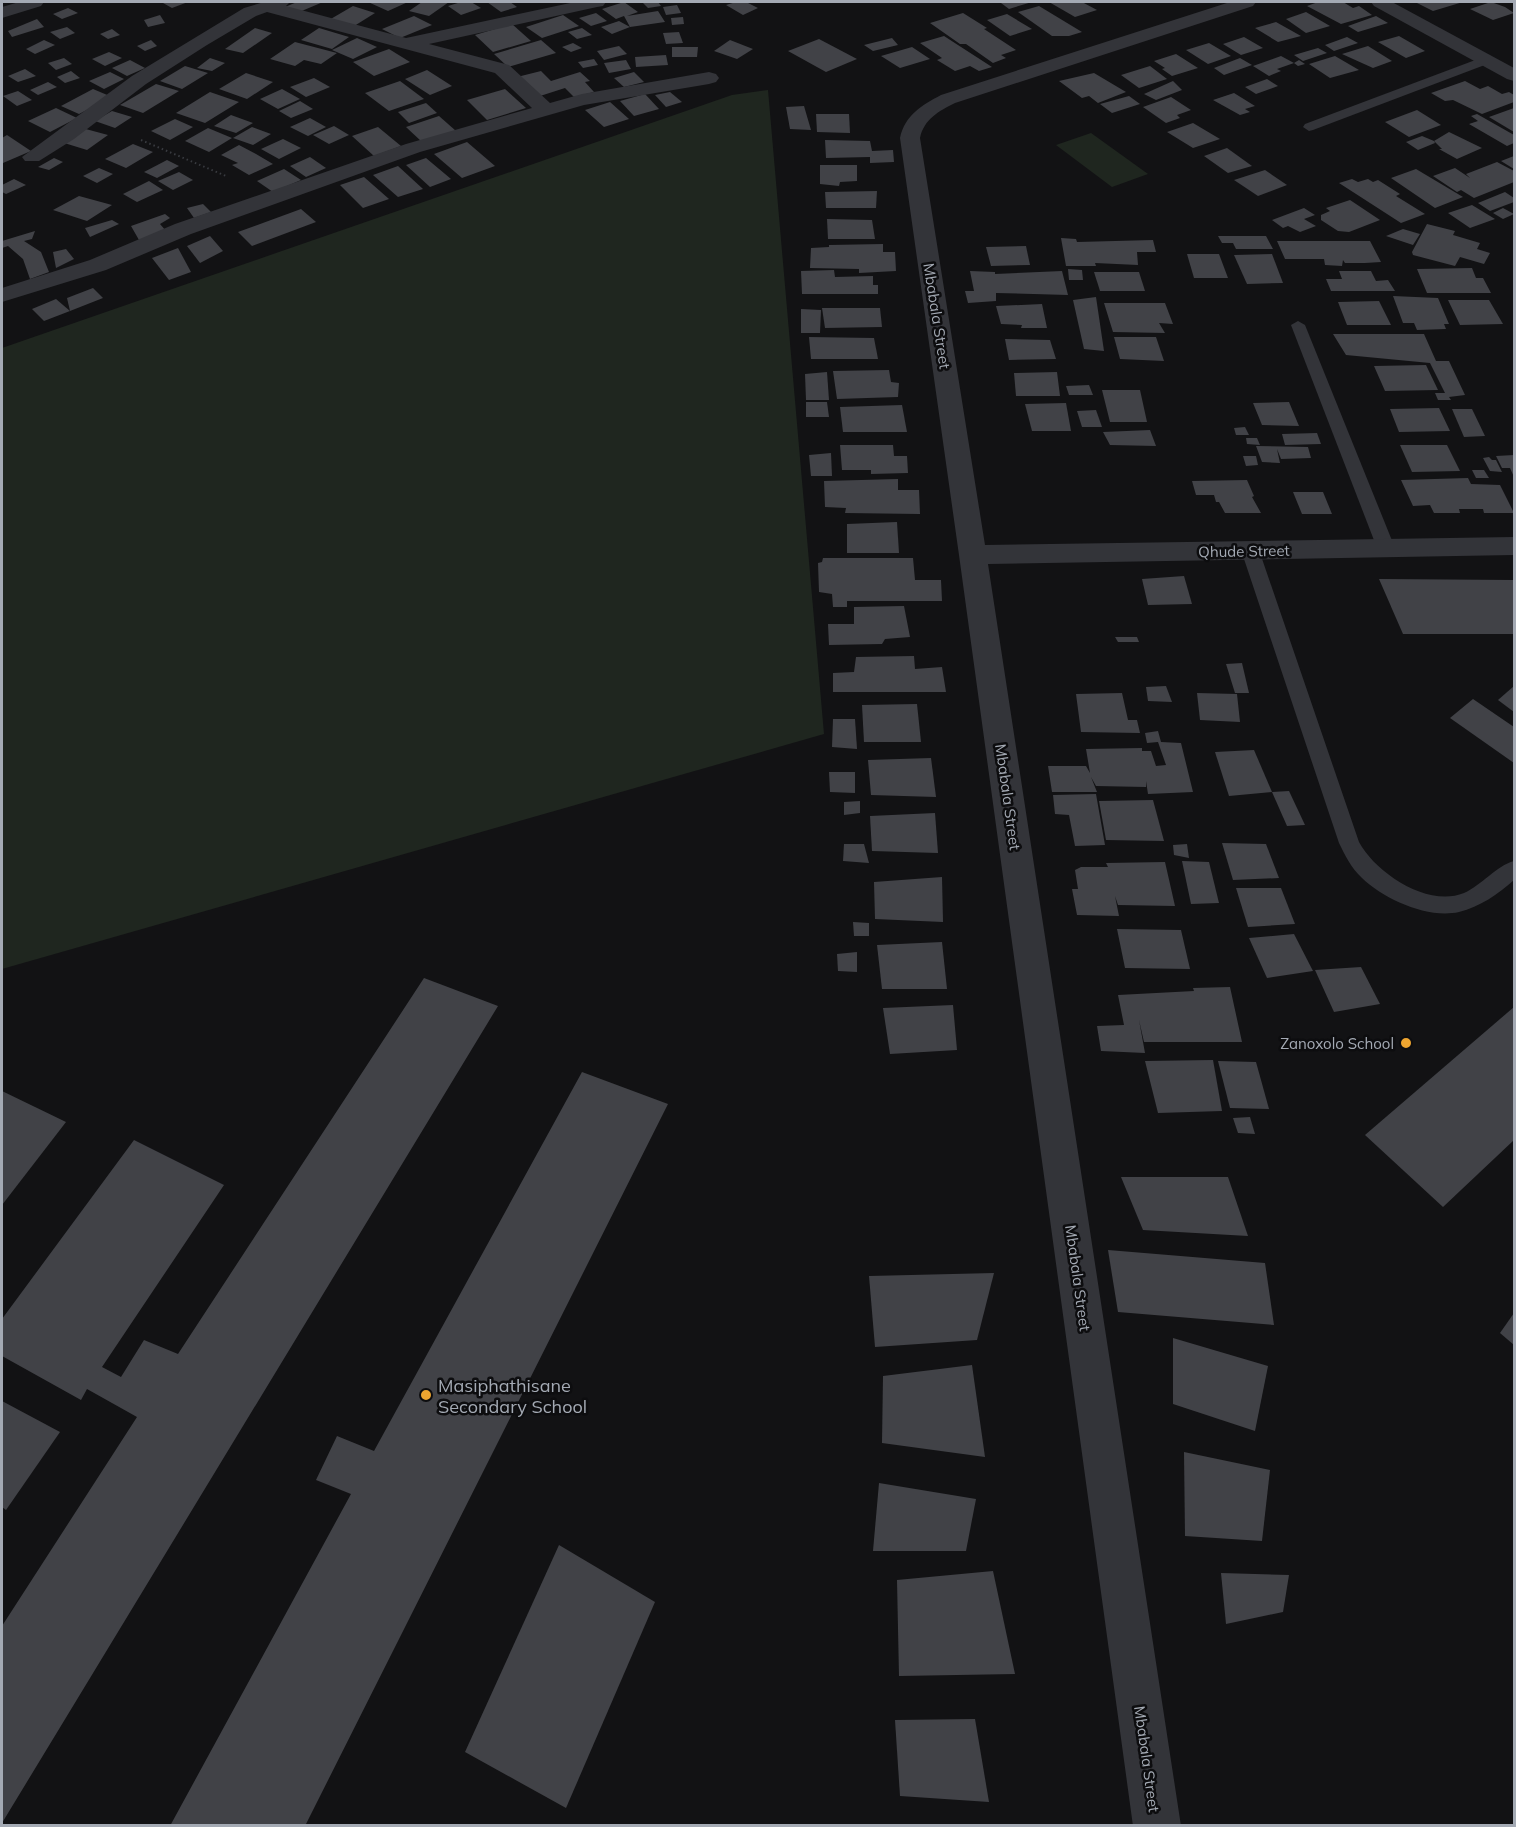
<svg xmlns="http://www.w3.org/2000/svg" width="1516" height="1827" font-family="Mulish,sans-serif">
	<rect width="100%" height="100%" fill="#121214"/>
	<g fill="#1f261f">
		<polygon points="768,90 824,734 2,969 2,348 732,95"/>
		<polygon points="1091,133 1148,174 1112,187 1056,145"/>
	</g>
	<g fill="#414247">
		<polygon points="167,2 188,2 172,8 163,3"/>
		<polygon points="297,2 323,2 297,13 285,7"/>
		<polygon points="368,2 408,2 388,11"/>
		<polygon points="422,2 449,2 429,16 409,11"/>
		<polygon points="461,2 471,2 481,8 461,15 448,6"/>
		<polygon points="487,2 510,2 517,7 501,12"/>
		<polygon points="624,2 638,12 627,16 658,11 665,22 630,27 612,34 601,27 619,21 630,27 624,16 616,19 602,9"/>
		<polygon points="642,2 658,2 661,6 648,8"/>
		<polygon points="736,2 746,2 758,8 743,15 726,5"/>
		<polygon points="1007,2 1032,2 1009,9 1001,3"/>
		<polygon points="1049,2 1082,2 1097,10 1075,17"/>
		<polygon points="1318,2 1343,2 1353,8 1359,6 1372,15 1341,24 1307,6"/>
		<polygon points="1415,2 1463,2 1433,11"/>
		<polygon points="1491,2 1505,7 1514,13 1493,20 1470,9"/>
		<polygon points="677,5 681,13 666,15 663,7"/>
		<polygon points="353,6 375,13 351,28 329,20"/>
		<polygon points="1039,6 1082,32 1069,36 1052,36 1018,12"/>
		<polygon points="68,8 78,13 62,19 53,14"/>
		<polygon points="1306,12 1330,26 1306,33 1286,19"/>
		<polygon points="596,13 607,21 591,26 579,18"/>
		<polygon points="963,13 987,28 984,29 1016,50 1001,55 1006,58 993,63 966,44 960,44 930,23"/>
		<polygon points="1007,14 1032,29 1010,36 987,20"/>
		<polygon points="160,15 165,23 148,27 144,20"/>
		<polygon points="563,15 579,26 542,38 526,27"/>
		<polygon points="414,16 432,25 400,38 382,29"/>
		<polygon points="1376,16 1388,23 1358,32 1348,26"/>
		<polygon points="683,17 684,24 672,25 671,18"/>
		<polygon points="37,19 44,27 12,37 8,31"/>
		<polygon points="1276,22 1301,36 1278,42 1255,28"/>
		<polygon points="512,24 531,41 493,52 475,35"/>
		<polygon points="67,27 75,33 60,39 50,32"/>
		<polygon points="255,28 272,33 243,53 225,49"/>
		<polygon points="319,28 349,37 332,49 301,40"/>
		<polygon points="582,28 592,35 577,39 568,32"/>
		<polygon points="112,29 120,35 108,39 100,34"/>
		<polygon points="679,32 683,43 666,44 663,33"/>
		<polygon points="944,36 992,67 979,71 970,66 955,71 937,60 942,58 920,43"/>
		<polygon points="1399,36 1425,51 1406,58 1378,42"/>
		<polygon points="1244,37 1263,48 1241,55 1223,44"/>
		<polygon points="1347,37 1358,43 1334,51 1325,45"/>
		<polygon points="357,38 377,47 353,59 332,50"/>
		<polygon points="892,38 898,45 873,51 864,45"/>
		<polygon points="819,39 857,59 826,72 788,51"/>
		<polygon points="44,40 55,45 35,54 26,49"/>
		<polygon points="151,40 157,46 145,51 137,46"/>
		<polygon points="541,40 556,53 508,67 494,54"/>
		<polygon points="730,40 753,49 737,59 714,51"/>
		<polygon points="295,42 337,53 321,64 304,60 295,66 270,59"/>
		<polygon points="573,43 582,48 571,52 562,47"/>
		<polygon points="1209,43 1231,56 1208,64 1186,50"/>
		<polygon points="619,46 627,54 604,60 597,51"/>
		<polygon points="1368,46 1392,61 1373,68 1342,54"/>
		<polygon points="672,47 698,47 697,57 672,57"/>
		<polygon points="912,47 930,59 900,68 881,56"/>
		<polygon points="1318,48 1327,53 1303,61 1294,55"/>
		<polygon points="389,49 410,62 374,76 353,62"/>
		<polygon points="109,52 122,58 105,66 92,59"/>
		<polygon points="1176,54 1198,68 1172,76 1162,69 1165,68 1154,61"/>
		<polygon points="666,55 668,65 636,67 635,57"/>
		<polygon points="1281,56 1294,63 1299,60 1305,64 1298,66 1294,63 1277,69 1281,71 1269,76 1253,66"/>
		<polygon points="1335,56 1359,70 1330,78 1309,64"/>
		<polygon points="64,58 72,64 56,70 48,63"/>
		<polygon points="210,58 225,63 212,71 197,68"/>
		<polygon points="1240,58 1252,65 1224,75 1214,68"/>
		<polygon points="594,59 598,65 583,68 578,62"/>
		<polygon points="130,60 145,68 127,76 112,68"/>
		<polygon points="626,60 631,69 609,73 604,63"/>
		<polygon points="185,66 208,73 182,89 160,81"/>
		<polygon points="1150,66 1167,79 1139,88 1121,75"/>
		<polygon points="25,69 36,76 18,82 8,76"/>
		<polygon points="427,70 452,86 430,95 405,79"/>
		<polygon points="71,71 80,78 65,83 57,77"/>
		<polygon points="541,71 551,81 580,72 590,81 585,82 594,92 574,97 565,88 537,97 517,77"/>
		<polygon points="110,72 124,79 104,89 89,81"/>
		<polygon points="634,72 644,82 624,87 614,78"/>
		<polygon points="246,73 273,82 247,99 219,89"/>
		<polygon points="1094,73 1126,92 1098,103 1089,96 1082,98 1059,81"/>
		<polygon points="314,78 330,87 306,97 290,87"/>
		<polygon points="1267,79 1278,86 1256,94 1245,87"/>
		<polygon points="400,81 424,99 389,111 365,93"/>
		<polygon points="1173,81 1182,90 1156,100 1144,94"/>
		<polygon points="1465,81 1480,89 1488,86 1502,94 1509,92 1514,95 1514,102 1482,114 1453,100 1445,101 1431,93"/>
		<polygon points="48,82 57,87 38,95 30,90"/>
		<polygon points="156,84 179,91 143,113 120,105"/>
		<polygon points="93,89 112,97 79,114 61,106"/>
		<polygon points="282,89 300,99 278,109 260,99"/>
		<polygon points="505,89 526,108 487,120 467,100"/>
		<polygon points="18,91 32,100 17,106 3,96"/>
		<polygon points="210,92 239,102 205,123 176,113"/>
		<polygon points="670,92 682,102 666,107 655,95"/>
		<polygon points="1234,93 1255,106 1245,109 1250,112 1240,115 1213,100"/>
		<polygon points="645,94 659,109 634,116 620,101"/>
		<polygon points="1129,96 1140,104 1112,113 1100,104"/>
		<polygon points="1171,97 1191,110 1177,115 1180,118 1166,123 1143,107"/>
		<polygon points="300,101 313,109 291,118 279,111"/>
		<polygon points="610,102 629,119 604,127 585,110"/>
		<polygon points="426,103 437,113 409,123 398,112"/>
		<polygon points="804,106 811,130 790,129 786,107"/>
		<polygon points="56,108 77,118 50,132 28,121"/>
		<polygon points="1514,108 1514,132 1489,117"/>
		<polygon points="1417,110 1441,125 1409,137 1385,122"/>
		<polygon points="112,111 132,117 115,128 95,121"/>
		<polygon points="816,114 849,114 850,133 817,132"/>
		<polygon points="1477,114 1514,135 1514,143 1507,146 1469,124 1478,121 1471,116"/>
		<polygon points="231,115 253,123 236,133 214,126"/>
		<polygon points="439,116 456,131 422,142 406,127"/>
		<polygon points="310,118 326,127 308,136 290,127"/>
		<polygon points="175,119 193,127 170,140 151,131"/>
		<polygon points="1193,123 1220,139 1193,148 1167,132"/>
		<polygon points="334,126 349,135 329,144 313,135"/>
		<polygon points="252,127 271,134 253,145 233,138"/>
		<polygon points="378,127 401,146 374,156 352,136"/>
		<polygon points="82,128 108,135 87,150 61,142"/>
		<polygon points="208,128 232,138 209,152 185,141"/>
		<polygon points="1449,132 1482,148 1457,159 1439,149 1442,149 1434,141"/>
		<polygon points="7,135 31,151 3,163 2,162 2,138"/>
		<polygon points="1422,136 1434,141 1435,143 1418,150 1406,142"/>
		<polygon points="283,139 301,148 279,159 261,149"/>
		<polygon points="825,140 870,141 872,151 893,150 894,162 870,163 870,157 826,158"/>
		<polygon points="467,142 495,166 462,178 434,154"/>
		<polygon points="133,144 153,152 126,168 105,159"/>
		<polygon points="239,145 256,154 273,164 249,175 232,165 238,163 221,155"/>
		<polygon points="1227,148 1252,166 1228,173 1204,156"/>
		<polygon points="1514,156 1514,169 1501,161"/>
		<polygon points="310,157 326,168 306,177 290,166"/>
		<polygon points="54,158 63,162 49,170 38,167"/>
		<polygon points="426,158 451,179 430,187 406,165"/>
		<polygon points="167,160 179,166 157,178 144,172"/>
		<polygon points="1497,162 1514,171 1514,182 1474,198 1461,190 1457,192 1433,176 1455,168 1470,178 1466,174"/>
		<polygon points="820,165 857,165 857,181 840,182 839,186 820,184"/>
		<polygon points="398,166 423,189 398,197 373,175"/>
		<polygon points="99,168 113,174 97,183 83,176"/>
		<polygon points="284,169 301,180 273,192 257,181"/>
		<polygon points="1416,169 1463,197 1435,208 1391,178"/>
		<polygon points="1265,170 1287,185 1258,196 1234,180"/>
		<polygon points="179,172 193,180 173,190 158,181"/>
		<polygon points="364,177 389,199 363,208 340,185"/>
		<polygon points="14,179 26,185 6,194 2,192 2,185"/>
		<polygon points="1352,179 1358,182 1368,179 1373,182 1378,180 1400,194 1396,196 1425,214 1401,223 1339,183"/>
		<polygon points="149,181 163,190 137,202 123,194"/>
		<polygon points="877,191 876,208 826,208 825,192"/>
		<polygon points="1505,192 1514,198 1514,202 1490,211 1478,203"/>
		<polygon points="79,196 112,205 87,221 53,210"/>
		<polygon points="1350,200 1380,220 1349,232 1338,231 1321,220 1321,215 1330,211 1326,208"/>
		<polygon points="203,204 211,212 194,218 187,208"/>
		<polygon points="1472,205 1495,219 1470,228 1448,213"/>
		<polygon points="1304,208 1315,215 1304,219 1316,226 1300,232 1288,226 1283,228 1272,220"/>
		<polygon points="1503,208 1514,214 1503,219 1493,213"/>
		<polygon points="301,209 316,222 252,246 238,232"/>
		<polygon points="165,214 170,218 160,224 166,231 139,240 131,226"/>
		<polygon points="827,219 872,220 875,239 828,239"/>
		<polygon points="112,220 119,224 90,237 85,228"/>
		<polygon points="1427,224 1455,231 1453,235 1480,243 1477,249 1490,253 1484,264 1460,257 1455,266 1413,255 1412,252"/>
		<polygon points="1403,229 1420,234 1413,245 1386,236"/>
		<polygon points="35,231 32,239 24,241 41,252 49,272 30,279 23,259 8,246 2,248 2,241"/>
		<polygon points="210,236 223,251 200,263 187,246"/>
		<polygon points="1218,236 1266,236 1273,249 1236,249 1233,243 1222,243"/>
		<polygon points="1061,238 1076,239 1077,242 1153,240 1156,252 1137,252 1138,265 1095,263 1096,266 1066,266"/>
		<polygon points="1277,241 1370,241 1381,262 1365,263 1362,256 1365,263 1345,263 1343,260 1342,266 1325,265 1324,259 1285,259"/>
		<polygon points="883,244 883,252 895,252 896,271 859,273 859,269 810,268 811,248 829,247 829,245"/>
		<polygon points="1026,246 1030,265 991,266 986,247"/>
		<polygon points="178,248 191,272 169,280 152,258"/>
		<polygon points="66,249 74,259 56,268 53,252"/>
		<polygon points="1187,254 1219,254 1228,278 1194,278"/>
		<polygon points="1272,254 1283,283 1247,284 1234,255"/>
		<polygon points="1472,268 1476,278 1483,278 1491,293 1427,293 1417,269"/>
		<polygon points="1068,269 1082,270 1083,280 1069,280"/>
		<polygon points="834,270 835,277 873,276 873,285 878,285 878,294 802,294 801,271"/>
		<polygon points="970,271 995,272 995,274 1062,271 1068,295 996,293 996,301 968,303 965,291 974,291"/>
		<polygon points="1339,271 1371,271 1376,281 1388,280 1395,291 1331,291 1326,279 1342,279"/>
		<polygon points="1094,272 1139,272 1145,291 1100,291"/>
		<polygon points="93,288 103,298 70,311 67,298"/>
		<polygon points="1393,296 1438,298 1449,324 1444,324 1446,329 1417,330 1414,323 1403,323"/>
		<polygon points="1096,297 1104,351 1084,349 1073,300"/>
		<polygon points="56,299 70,311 44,321 32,309"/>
		<polygon points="1448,300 1489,300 1503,324 1460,325"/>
		<polygon points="1379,301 1391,325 1347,325 1338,302"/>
		<polygon points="1104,303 1165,303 1173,324 1159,323 1165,333 1113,332"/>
		<polygon points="1042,304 1047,328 1021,328 1022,325 1001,324 996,306"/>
		<polygon points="822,308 880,308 882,327 825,328"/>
		<polygon points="801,309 821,310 820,333 801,333"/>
		<polygon points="1333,334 1424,334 1436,361 1449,361 1465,395 1449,397 1451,400 1438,400 1435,393 1445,393 1430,363 1346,355"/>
		<polygon points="809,337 874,338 878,359 811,359"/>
		<polygon points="1114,337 1156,337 1164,361 1120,359"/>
		<polygon points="1005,339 1050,340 1056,359 1009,360"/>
		<polygon points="1426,365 1438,390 1385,391 1374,366"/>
		<polygon points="889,370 891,382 899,383 898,397 837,399 833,371"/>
		<polygon points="827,372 829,400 806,400 805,374"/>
		<polygon points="1057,372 1060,396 1016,396 1014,373"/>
		<polygon points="1089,385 1093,395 1069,395 1066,386"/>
		<polygon points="1102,390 1140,390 1147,422 1110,422"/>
		<polygon points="806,402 827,402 829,417 806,417"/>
		<polygon points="1289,402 1299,426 1262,425 1253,403"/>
		<polygon points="1066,403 1071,431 1032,431 1025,404"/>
		<polygon points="902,405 907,432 843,432 840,407"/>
		<polygon points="1439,408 1450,431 1399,432 1390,409"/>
		<polygon points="1452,409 1472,409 1485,436 1464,437"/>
		<polygon points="1096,410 1102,427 1082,427 1077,411"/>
		<polygon points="1245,427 1249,435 1236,435 1234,428"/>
		<polygon points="1150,430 1156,446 1110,445 1103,432"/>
		<polygon points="1317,433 1321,444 1285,445 1282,434"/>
		<polygon points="1246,438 1257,438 1260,445 1247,444"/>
		<polygon points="840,445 893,445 894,456 907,456 908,473 871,474 871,470 842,470"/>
		<polygon points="1400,445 1447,445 1460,471 1412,472"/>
		<polygon points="1256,446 1308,447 1311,458 1281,459 1277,449 1280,463 1262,462"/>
		<polygon points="831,453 832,476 811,476 809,455"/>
		<polygon points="1514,455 1514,477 1510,468 1502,468 1496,456"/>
		<polygon points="1243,456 1256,456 1258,465 1246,466"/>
		<polygon points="1489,457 1492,460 1496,460 1502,472 1490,471 1483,458"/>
		<polygon points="1472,470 1484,470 1489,478 1476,478"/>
		<polygon points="1468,478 1471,484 1500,485 1514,513 1484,513 1483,509 1459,509 1460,513 1434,513 1430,505 1413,506 1401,480"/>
		<polygon points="898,479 898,490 919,490 920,514 845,513 846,508 825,507 824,481"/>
		<polygon points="1247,480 1254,496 1252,497 1261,513 1225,513 1219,502 1216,502 1214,495 1196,495 1192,481"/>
		<polygon points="1293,492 1323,492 1332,514 1302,514"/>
		<polygon points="897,522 899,553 847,553 847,524"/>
		<polygon points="823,558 913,558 915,580 941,580 942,601 847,601 847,607 833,607 832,594 819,592 818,563 822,562"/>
		<polygon points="1184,576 1192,604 1148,605 1142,579"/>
		<polygon points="1379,579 1514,580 1514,634 1403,634"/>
		<polygon points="904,606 910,637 885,639 882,644 829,645 828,624 854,624 854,607"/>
		<polygon points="1115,637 1137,637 1139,642 1118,642"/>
		<polygon points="914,656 915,669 942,667 946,692 833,692 833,673 854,672 856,657"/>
		<polygon points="1242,663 1249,693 1235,693 1226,664"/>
		<polygon points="1166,686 1172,702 1148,701 1146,687"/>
		<polygon points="1514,686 1514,712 1498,700"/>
		<polygon points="1122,693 1128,720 1137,720 1140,733 1081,732 1076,694"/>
		<polygon points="1197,693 1237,694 1240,722 1200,720"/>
		<polygon points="1473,699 1514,727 1514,763 1450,718"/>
		<polygon points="917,704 921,742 864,742 862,705"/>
		<polygon points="833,719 855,719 857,749 832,747"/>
		<polygon points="1158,731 1161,742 1181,743 1193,792 1148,794 1146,781 1146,787 1096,786 1091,777 1097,792 1052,792 1048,766 1086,766 1090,773 1086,749 1142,748 1142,751 1151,751 1156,766 1166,765 1158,742 1147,743 1145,733"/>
		<polygon points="1254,750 1272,792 1229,796 1215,752"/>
		<polygon points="931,758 936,797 871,795 868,760"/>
		<polygon points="829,772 855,772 855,793 830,792"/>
		<polygon points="1289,791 1305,825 1287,826 1272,792"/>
		<polygon points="1096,794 1105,845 1075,846 1069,815 1055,814 1053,795"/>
		<polygon points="1153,800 1164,841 1106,840 1099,801"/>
		<polygon points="860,801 860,813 844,815 844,802"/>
		<polygon points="935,813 938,853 872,851 870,816"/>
		<polygon points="1222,843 1266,844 1279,878 1233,880"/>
		<polygon points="844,844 864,844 869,863 843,861"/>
		<polygon points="1187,844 1189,858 1174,855 1173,845"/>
		<polygon points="1182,861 1209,862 1219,903 1191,904"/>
		<polygon points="1165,862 1175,906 1118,905 1115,896 1119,916 1077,915 1072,889 1078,889 1075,870 1081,867 1108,867 1106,863"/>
		<polygon points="942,877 943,922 875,919 874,882"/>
		<polygon points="1236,888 1281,888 1295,924 1248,927"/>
		<polygon points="853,922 869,923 869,936 854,936"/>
		<polygon points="1117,929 1181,930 1190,969 1125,968"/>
		<polygon points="1294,934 1313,971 1267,978 1249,938"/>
		<polygon points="942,942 947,989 882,989 877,945"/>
		<polygon points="857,952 857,972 838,971 837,954"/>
		<polygon points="1361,967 1380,1004 1334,1012 1315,970"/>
		<polygon points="424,978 498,1006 2,1823 2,1626 137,1417 87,1389 81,1400 2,1356 2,1319 134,1140 224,1185 102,1367 121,1377 144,1340 178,1354"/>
		<polygon points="1230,987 1242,1042 1144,1042 1139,1020 1145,1053 1101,1051 1097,1026 1124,1025 1118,995 1194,991 1193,988"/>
		<polygon points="953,1005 957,1050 890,1054 883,1008"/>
		<polygon points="1514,1007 1514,1140 1443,1207 1365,1135"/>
		<polygon points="1213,1060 1222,1111 1158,1113 1145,1061"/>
		<polygon points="1218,1061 1256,1062 1269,1109 1230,1108"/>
		<polygon points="582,1072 668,1104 305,1826 170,1826 351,1494 316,1480 337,1436 374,1451"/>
		<polygon points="2,1091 66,1122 2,1205"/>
		<polygon points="1250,1117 1255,1134 1238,1133 1233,1118"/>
		<polygon points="1121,1177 1228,1177 1248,1236 1143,1230"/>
		<polygon points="1108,1250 1265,1263 1274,1325 1118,1312"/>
		<polygon points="994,1273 977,1340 875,1347 869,1276"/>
		<polygon points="1514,1313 1514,1345 1500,1333"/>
		<polygon points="1173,1338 1268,1366 1255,1431 1173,1404"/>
		<polygon points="972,1365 985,1457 882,1443 883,1376"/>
		<polygon points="2,1401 60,1432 6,1510 2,1507"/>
		<polygon points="1184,1452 1270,1470 1262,1541 1185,1536"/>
		<polygon points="879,1483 976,1499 966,1551 873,1551"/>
		<polygon points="559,1545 655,1602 566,1808 465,1752"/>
		<polygon points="993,1571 1015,1674 899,1676 897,1580"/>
		<polygon points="1221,1573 1289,1575 1283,1612 1226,1624"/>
		<polygon points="975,1719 989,1802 900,1796 895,1720"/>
	</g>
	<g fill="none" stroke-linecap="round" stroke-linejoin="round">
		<polyline stroke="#393b40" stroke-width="2" stroke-dasharray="1.5 3" stroke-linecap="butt" points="141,140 226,176"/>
		<g fill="#333439" fill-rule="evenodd">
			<polygon points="1486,56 1492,60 1490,63 1313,130 1309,131 1303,127 1305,124"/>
			<polygon points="1298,321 1305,325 1395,548 1392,552 1380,552 1377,548 1291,325"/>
			<path d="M1250 544 1256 546 1259 550 1359 842C1375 872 1427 908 1464 893 1482 885 1496 866 1514 861V880C1498 894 1480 907 1459 912 1427 919 1384 899 1362 878 1351 868 1345 855 1339 843L1241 550 1244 546Z"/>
		</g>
		<g fill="#333439" fill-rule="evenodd">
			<polygon points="19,2 44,2 41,6 2,18 2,7"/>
			<polygon points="264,2 290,2 286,6 406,38 575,2 606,2 603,6 597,7 429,44 509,65 550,103 582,94 709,72 716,74 719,78 716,82 709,84 584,105 420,152 191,234 106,270 2,302 2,288 90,260 175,224 406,144 532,108 495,73 267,12 256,16 207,45 146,84 74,139 39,161 25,161 22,157 132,76 244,8"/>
			<path d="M1230 2H1256L1253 6 955 103C939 111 924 119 920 138L985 545 1514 537V555L988 564 1181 1826H1133L959 555 900 138C905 115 922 105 941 95Z"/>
			<polygon points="1371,2 1392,2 1514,68 1514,81 1507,79 1374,6"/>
		</g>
	</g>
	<g fill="#eea530" stroke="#0d0d0f" stroke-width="2">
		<circle cx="1406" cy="1043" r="6"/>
		<circle cx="426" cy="1395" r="6"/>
	</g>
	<g text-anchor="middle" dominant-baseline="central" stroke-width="5" stroke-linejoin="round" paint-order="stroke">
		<g font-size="15" fill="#a4aab4" stroke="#0d0d0f">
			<text transform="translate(937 316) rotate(81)">Mbabala Street</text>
			<text transform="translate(1244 551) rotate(-1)">Qhude Street</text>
			<text transform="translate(1008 797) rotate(82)">Mbabala Street</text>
			<text transform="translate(1078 1278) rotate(82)">Mbabala Street</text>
			<text transform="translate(1147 1759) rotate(82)">Mbabala Street</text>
		</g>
		<g font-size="15" fill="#a4aab4" stroke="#0d0d0f" text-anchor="end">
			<text x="1394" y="1043">Zanoxolo School</text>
		</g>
		<g font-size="18" fill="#a4aab4" stroke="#0d0d0f" text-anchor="start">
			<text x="438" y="1385">Masiphathisane<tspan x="438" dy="21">Secondary School</tspan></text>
		</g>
	</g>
	<rect width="1516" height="1827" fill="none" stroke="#a4aab4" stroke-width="6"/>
</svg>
